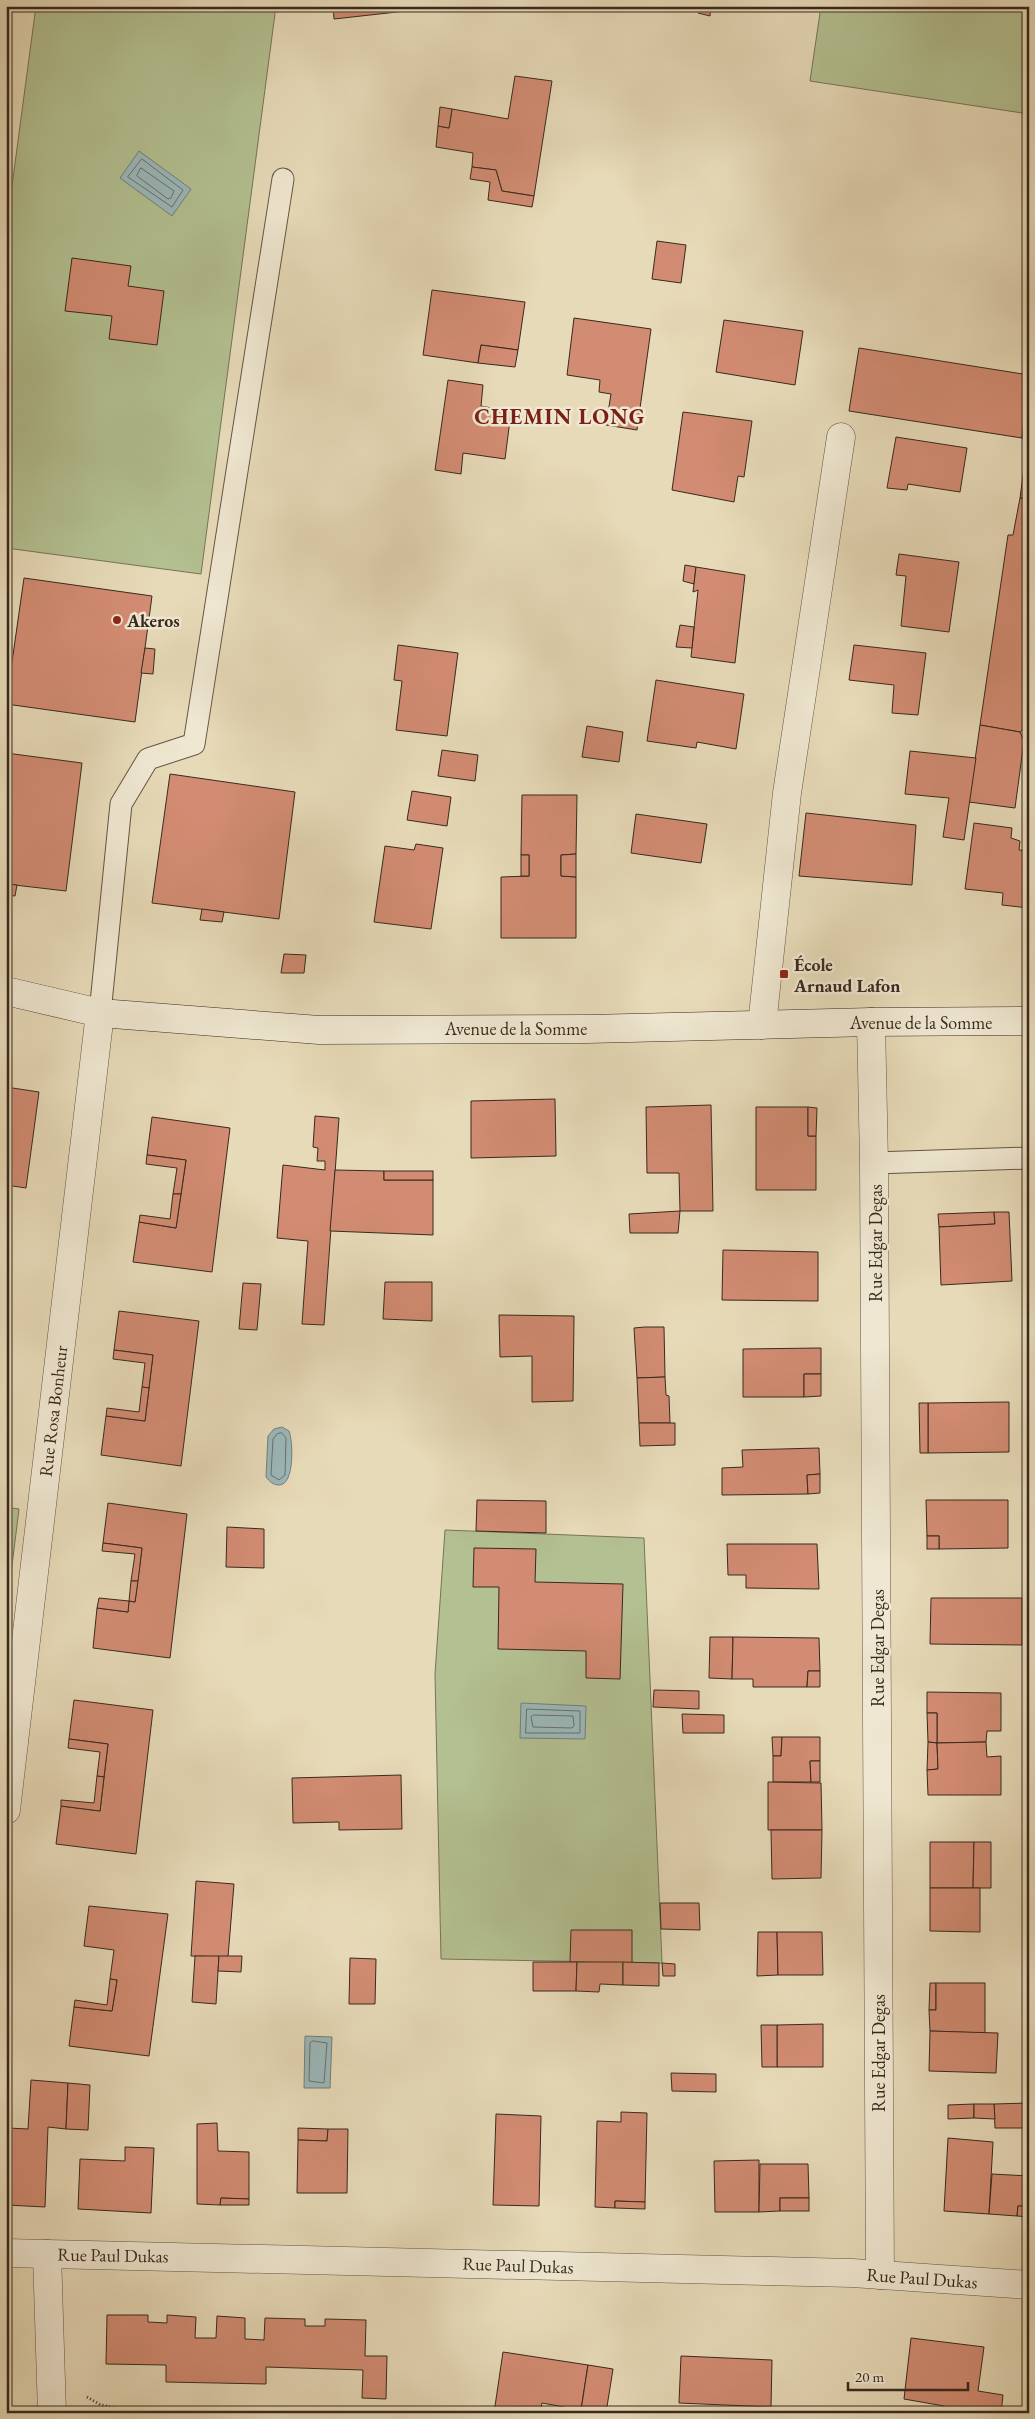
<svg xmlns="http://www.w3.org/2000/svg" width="1035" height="2419" font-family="'EB Garamond',serif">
	<rect width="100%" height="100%" fill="#e7dab8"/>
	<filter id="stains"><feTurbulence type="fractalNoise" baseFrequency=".004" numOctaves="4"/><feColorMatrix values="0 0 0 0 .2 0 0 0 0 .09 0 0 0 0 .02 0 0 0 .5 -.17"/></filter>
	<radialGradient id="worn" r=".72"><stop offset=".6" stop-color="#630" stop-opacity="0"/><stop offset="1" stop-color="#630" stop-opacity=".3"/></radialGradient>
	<g fill="#b3c091" stroke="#767458">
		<polygon points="36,6 276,6 201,574 6,548 6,231"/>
		<polygon points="821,6 1029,6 1029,114 810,81"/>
		<polygon points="6,1507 19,1509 6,1614"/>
		<polygon points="445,1530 644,1538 662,1963 441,1959 435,1674"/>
	</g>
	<g fill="#9bb8ba" stroke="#737f7c">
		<polygon points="139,151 191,189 172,216 120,178"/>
		<path d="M282 1427 289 1431C293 1441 295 1485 279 1485 273 1485 269 1481 266 1477L268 1436 274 1429Z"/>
		<polygon points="521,1703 586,1706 585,1739 520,1738"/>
		<polygon points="305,2036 332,2037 330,2088 304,2088"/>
	</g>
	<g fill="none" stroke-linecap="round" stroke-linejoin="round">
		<g stroke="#6a706c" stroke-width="1">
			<polygon points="142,159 183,190 172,207 128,177"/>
			<polygon points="141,168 174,191 171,198 168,199 137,176"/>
			<polygon points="282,1433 286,1438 285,1475 279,1480 271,1475 273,1439 277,1434"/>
			<polygon points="527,1709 580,1711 580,1733 526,1733"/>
			<polygon points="534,1715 573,1716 574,1726 572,1728 533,1727 531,1717"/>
			<polygon points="313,2041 327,2043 324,2083 309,2081 310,2043"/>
		</g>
	</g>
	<g fill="#d28c73" stroke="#38291e">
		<polygon points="333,6 451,6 334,19"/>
		<polygon points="699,6 711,6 710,16 698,13"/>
		<polygon points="515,76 552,81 534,196 502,191 496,170 472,167 473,153 436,147 438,126 449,128 452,109 508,119"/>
		<polygon points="440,107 452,109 449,128 438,126"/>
		<polygon points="472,167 496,170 502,191 534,196 532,207 488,200 490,182 470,179"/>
		<polygon points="657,241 686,245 681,283 652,279"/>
		<polygon points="72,258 131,266 128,286 164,291 157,345 109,339 112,316 65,311"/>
		<polygon points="432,290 525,302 518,350 481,345 478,363 423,355"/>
		<polygon points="574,318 651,329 637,430 606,425 611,394 599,392 600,380 567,375"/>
		<polygon points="724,320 803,331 795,385 716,372"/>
		<polygon points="481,345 518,350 515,367 478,363"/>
		<polygon points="859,348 1029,375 1022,438 849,411"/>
		<polygon points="448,380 483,385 481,406 511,412 505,459 463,453 461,474 435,470"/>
		<polygon points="1029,389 1029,438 1022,438"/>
		<polygon points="683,412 752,421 744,477 738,476 734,502 672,490"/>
		<polygon points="896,437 967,448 960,492 908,484 907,490 887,488"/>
		<polygon points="1028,437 1029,438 1029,499 1020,498"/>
		<polygon points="1020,498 1029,499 1029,724 1020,732 980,725 1008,535 1013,535"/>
		<polygon points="899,554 959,562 949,632 901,626 906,576 896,575"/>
		<polygon points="685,565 696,567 694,584 683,581"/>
		<polygon points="696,567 745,575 735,663 691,657 698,590 693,592"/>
		<polygon points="24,578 152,596 135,722 6,704"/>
		<polygon points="680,625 694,627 692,648 676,647"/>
		<polygon points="398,645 458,653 447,736 396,730 402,681 394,680"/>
		<polygon points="854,645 926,653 918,715 892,713 894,685 849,680"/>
		<polygon points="145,648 155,649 153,674 141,673"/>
		<polygon points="656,680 744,694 736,749 697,742 696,748 647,741"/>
		<polygon points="980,725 1020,732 1024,741 1015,808 969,802"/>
		<polygon points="587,726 623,732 619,762 582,757"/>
		<polygon points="442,750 478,755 475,781 438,776"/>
		<polygon points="910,751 976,758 964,840 943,837 949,798 905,794"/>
		<polygon points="6,753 82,763 66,891 6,884"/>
		<polygon points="170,774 295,792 279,919 152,903"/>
		<polygon points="412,791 451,797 447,826 407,820"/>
		<polygon points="522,795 577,795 576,854 561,855 561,876 576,877 576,938 501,938 501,877 529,876 529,855 521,855"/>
		<polygon points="806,813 916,825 912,885 799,876"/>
		<polygon points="636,814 707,824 701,863 631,853"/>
		<polygon points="974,823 1012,828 1011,838 1020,841 1019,850 1029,851 1029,908 1002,905 1003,893 965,889"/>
		<polygon points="416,844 443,848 431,929 374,922 385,846 414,850"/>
		<polygon points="576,854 576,877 561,876 561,855"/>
		<rect x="521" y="855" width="8" height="21"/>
		<polygon points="6,884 17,885 15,896 6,895"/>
		<polygon points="202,909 224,912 222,922 200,920"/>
		<polygon points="284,954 306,955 304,973 281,973"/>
		<polygon points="6,1087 39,1092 26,1188 6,1185"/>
		<polygon points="555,1099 556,1156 471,1158 471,1101"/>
		<polygon points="711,1105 713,1211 680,1211 679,1173 647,1173 646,1107"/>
		<polygon points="756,1107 808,1107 808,1136 816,1136 816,1190 756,1190"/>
		<polygon points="808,1107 817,1108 816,1136 808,1136"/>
		<polygon points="315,1116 339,1118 324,1325 302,1324 308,1241 277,1238 283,1165 325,1170 325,1161 317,1161 318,1148 313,1147"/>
		<polygon points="152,1117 230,1128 212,1272 133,1262 139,1222 176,1228 186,1160 147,1155"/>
		<polygon points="147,1155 186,1160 181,1194 173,1194 177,1168 146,1164"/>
		<polygon points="335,1170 384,1171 384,1180 433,1180 433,1235 330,1231"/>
		<rect x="384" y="1171" width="49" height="9"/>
		<polygon points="173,1194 181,1194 176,1228 139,1222 140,1215 170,1219"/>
		<polygon points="680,1211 678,1233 630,1233 629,1214"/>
		<polygon points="994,1212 995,1224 939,1227 938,1214"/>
		<polygon points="994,1212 1009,1212 1012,1281 941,1285 939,1227 995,1224"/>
		<polygon points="723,1250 818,1252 818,1301 722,1300"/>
		<polygon points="385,1282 432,1282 432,1321 383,1319"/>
		<polygon points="243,1283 261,1284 257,1330 239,1329"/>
		<polygon points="119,1311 199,1321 181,1466 101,1455 106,1416 145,1421 153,1355 114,1350"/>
		<polygon points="499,1315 574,1316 573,1401 532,1402 532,1356 500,1357"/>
		<polygon points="645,1327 664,1327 665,1377 637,1378 634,1328"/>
		<polygon points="821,1348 821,1374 804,1374 804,1397 743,1397 743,1349"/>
		<polygon points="114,1350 153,1355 149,1388 142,1387 145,1363 113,1359"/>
		<polygon points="804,1374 821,1374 821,1396 804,1397"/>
		<polygon points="665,1377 666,1395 669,1396 670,1423 639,1423 637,1378"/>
		<polygon points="142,1387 149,1388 145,1421 106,1416 107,1408 139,1412"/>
		<polygon points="1009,1402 1009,1452 928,1453 928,1403"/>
		<polygon points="919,1403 928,1403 928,1453 920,1453"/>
		<polygon points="639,1423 675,1423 675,1445 640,1446"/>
		<polygon points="819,1448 820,1474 807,1475 808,1494 722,1495 722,1468 743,1467 742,1450"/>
		<polygon points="820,1474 820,1493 808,1494 807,1475"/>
		<polygon points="477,1500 546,1501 546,1533 476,1531"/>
		<polygon points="926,1500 1008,1500 1008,1548 939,1549 939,1536 927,1536"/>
		<polygon points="108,1503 187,1514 170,1658 93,1648 97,1608 128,1612 129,1601 135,1602 142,1548 103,1543"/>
		<polygon points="227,1527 264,1529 264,1568 226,1567"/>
		<rect x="927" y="1536" width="12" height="13"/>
		<polygon points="103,1543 142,1548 138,1581 131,1581 135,1554 102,1551"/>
		<polygon points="727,1544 817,1544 819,1589 746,1588 746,1575 728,1575"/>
		<polygon points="474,1548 536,1549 535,1582 623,1584 620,1679 586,1678 586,1651 498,1649 499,1587 473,1587"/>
		<polygon points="131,1581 138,1581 135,1602 129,1601"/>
		<polygon points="99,1598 129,1601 128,1612 97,1608"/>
		<polygon points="931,1598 1022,1598 1022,1645 930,1644"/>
		<polygon points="710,1637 733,1637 732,1679 709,1678"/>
		<polygon points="733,1637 819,1638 820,1671 808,1671 807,1687 753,1687 753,1679 732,1679"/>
		<polygon points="808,1671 820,1671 820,1687 807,1687"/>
		<polygon points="654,1690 699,1691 699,1709 653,1707"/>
		<polygon points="927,1692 1001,1693 1001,1731 987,1731 986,1742 937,1743 937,1713 927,1713"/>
		<polygon points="74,1700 153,1710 136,1854 56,1844 61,1806 100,1811 108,1744 69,1739"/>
		<polygon points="927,1713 937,1713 937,1743 928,1742"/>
		<polygon points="682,1714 724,1715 724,1733 683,1733"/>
		<polygon points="772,1737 782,1737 781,1756 773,1756"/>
		<polygon points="782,1737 820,1737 820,1761 810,1761 811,1782 773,1782 773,1756 781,1756"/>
		<polygon points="69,1739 108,1744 104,1777 97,1776 100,1752 68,1748"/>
		<polygon points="928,1742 937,1743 938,1769 927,1770"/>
		<polygon points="986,1742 987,1757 1001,1756 1001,1795 928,1795 927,1770 938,1769 937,1743"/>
		<polygon points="810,1761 820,1761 820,1782 811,1782"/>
		<polygon points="401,1775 402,1829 339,1830 339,1822 293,1823 292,1778"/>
		<polygon points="97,1776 104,1777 100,1811 61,1806 61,1800 94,1803"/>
		<polygon points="768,1782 821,1783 822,1830 768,1830"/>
		<polygon points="771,1830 822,1830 821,1878 772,1879"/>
		<polygon points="930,1842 974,1842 973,1888 930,1888"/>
		<polygon points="974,1842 991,1842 991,1888 973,1888"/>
		<polygon points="196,1881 234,1884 228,1957 191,1956"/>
		<polygon points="930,1888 980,1888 980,1932 930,1931"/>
		<polygon points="660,1903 699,1903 700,1930 661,1929"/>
		<polygon points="89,1906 168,1914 149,2056 69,2046 74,2007 112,2011 117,1980 110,1979 114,1950 84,1946"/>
		<polygon points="571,1930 632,1930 632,1963 570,1962"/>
		<polygon points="758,1932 777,1932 778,1975 757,1976"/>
		<polygon points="777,1932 822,1932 823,1975 778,1975"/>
		<polygon points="195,1956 219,1956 216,2004 192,2002"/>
		<polygon points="219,1956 242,1956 241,1972 218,1971"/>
		<polygon points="350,1958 376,1959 375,2004 349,2004"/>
		<polygon points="533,1962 577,1962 576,1991 533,1991"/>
		<polygon points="577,1962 623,1962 623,1985 600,1984 599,1992 576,1991"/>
		<polygon points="623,1962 659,1963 659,1986 623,1985"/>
		<polygon points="662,1963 675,1964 675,1976 663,1976"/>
		<polygon points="110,1979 117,1980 112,2011 74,2007 75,2000 107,2005"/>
		<polygon points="930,1983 936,1983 936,2010 929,2010"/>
		<polygon points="936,1983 985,1983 985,2033 930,2031 929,2010 936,2010"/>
		<polygon points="823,2024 823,2067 777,2067 777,2025"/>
		<polygon points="761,2025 777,2025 777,2067 762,2067"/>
		<polygon points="930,2031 998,2033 996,2073 929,2071"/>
		<polygon points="671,2073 716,2074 716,2092 672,2091"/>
		<polygon points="31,2080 68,2083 66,2129 48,2127 45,2207 6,2205 6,2136 8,2128 28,2129"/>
		<polygon points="68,2083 90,2085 88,2130 66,2129"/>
		<polygon points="1029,2103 1029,2128 995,2128 994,2104"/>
		<polygon points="974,2104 974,2118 948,2119 948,2105"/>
		<polygon points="974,2104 994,2104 995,2119 974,2118"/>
		<polygon points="621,2112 647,2113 645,2202 615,2201 615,2208 595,2207 597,2121 621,2122"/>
		<polygon points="496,2114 541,2116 539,2206 493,2205"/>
		<polygon points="217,2123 218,2151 249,2152 249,2199 221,2198 220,2205 197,2204 197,2124"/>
		<polygon points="298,2128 328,2129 327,2141 298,2140"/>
		<polygon points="328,2129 348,2129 347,2193 297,2193 298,2140 327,2141"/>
		<polygon points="948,2138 993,2142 989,2214 944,2211"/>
		<polygon points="125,2147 154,2148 151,2213 78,2209 80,2159 125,2161"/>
		<polygon points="759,2160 759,2212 715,2212 714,2161"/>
		<polygon points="760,2164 808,2164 809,2198 780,2198 780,2211 759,2212"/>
		<polygon points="992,2174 1029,2176 1029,2206 1018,2206 1017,2216 989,2214"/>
		<polygon points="221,2198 249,2199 249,2205 220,2205"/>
		<rect x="780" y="2198" width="29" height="13"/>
		<polygon points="615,2201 645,2202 645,2209 615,2208"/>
		<polygon points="1018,2206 1029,2206 1029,2217 1017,2216"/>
		<polygon points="107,2315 148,2315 148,2322 167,2323 167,2315 196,2317 195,2338 216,2338 217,2316 245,2318 245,2339 264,2340 265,2318 305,2319 305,2326 325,2326 325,2319 366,2320 365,2356 387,2356 386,2399 362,2398 363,2370 266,2367 266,2384 166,2382 166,2365 106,2364"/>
		<polygon points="911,2338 984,2347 978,2391 1003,2395 1001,2413 943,2413 944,2406 904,2399"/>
		<polygon points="503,2352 588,2365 581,2410 542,2403 540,2413 494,2413"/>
		<polygon points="681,2356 772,2360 771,2407 679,2403"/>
		<polygon points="588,2365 613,2369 606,2413 581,2410"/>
	</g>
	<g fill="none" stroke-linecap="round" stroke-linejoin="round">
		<g stroke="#645544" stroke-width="23">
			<g id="lane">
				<polyline points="100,1013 121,804 148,759 194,744 283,179"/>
				<polyline points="874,1163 1029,1158"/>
			</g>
		</g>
		<g stroke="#645544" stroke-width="29">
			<g id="street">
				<polyline points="871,1022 874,1163 880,2275"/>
				<polyline points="762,1025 787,793 841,437"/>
				<polyline points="6,1810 100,1013"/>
				<polyline points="6,2253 852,2273 1029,2285"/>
				<polyline points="47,2254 52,2413"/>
			</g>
		</g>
		<g stroke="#38291e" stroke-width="29">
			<polyline id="secondary" points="6,991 100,1013 319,1030 588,1029 871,1022 1029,1021"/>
		</g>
		<polyline stroke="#38291e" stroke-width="3" stroke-dasharray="1 2.5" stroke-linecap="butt" points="87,2397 101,2405 141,2413"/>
		<use href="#lane" stroke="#efe7d1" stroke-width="21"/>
		<use href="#street" stroke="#efe7d1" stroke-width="28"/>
		<use href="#secondary" stroke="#efe7d1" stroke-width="28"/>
	</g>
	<g fill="#8f2418" stroke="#efe7d1" stroke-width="2">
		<circle cx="117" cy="620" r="5"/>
		<rect x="779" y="969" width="10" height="10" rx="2.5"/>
	</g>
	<g text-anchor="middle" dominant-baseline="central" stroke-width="5" stroke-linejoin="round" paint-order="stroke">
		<g font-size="18" font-weight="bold" fill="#38291e" stroke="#efe7d1" text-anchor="start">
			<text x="127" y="620">Akeros</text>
			<text x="794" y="964">École<tspan x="794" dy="21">Arnaud Lafon</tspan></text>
		</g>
		<g font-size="18" fill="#38291e" stroke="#efe7d1">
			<text x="921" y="1022">Avenue de la Somme</text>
			<text x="516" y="1028">Avenue de la Somme</text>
			<text transform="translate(875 1243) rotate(-90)">Rue Edgar Degas</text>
			<text transform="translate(53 1411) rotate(-83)">Rue Rosa Bonheur</text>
			<text transform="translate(877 1648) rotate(-90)">Rue Edgar Degas</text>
			<text transform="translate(878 2053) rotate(-90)">Rue Edgar Degas</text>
			<text transform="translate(113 2255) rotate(1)">Rue Paul Dukas</text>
			<text transform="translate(518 2265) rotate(2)">Rue Paul Dukas</text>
			<text transform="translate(922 2278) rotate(4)">Rue Paul Dukas</text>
		</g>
		<g font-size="22" font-weight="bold" letter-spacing="1" fill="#7a1f14" stroke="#efe7d1">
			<text x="560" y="416">CHEMIN LONG</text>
		</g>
	</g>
	<rect width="1035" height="2419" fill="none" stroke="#e7dab8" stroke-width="25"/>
	<rect x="8" y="8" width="1020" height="2404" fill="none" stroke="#38291e" stroke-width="2.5"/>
	<rect x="12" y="12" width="1010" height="2394" fill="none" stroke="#38291e"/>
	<path d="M848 2382v8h120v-8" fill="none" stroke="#38291e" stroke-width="2.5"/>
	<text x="855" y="2382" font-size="15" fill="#38291e" stroke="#efe7d1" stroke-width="4" paint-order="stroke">20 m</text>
	<rect width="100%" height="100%" filter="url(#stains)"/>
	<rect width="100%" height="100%" fill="url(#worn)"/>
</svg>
